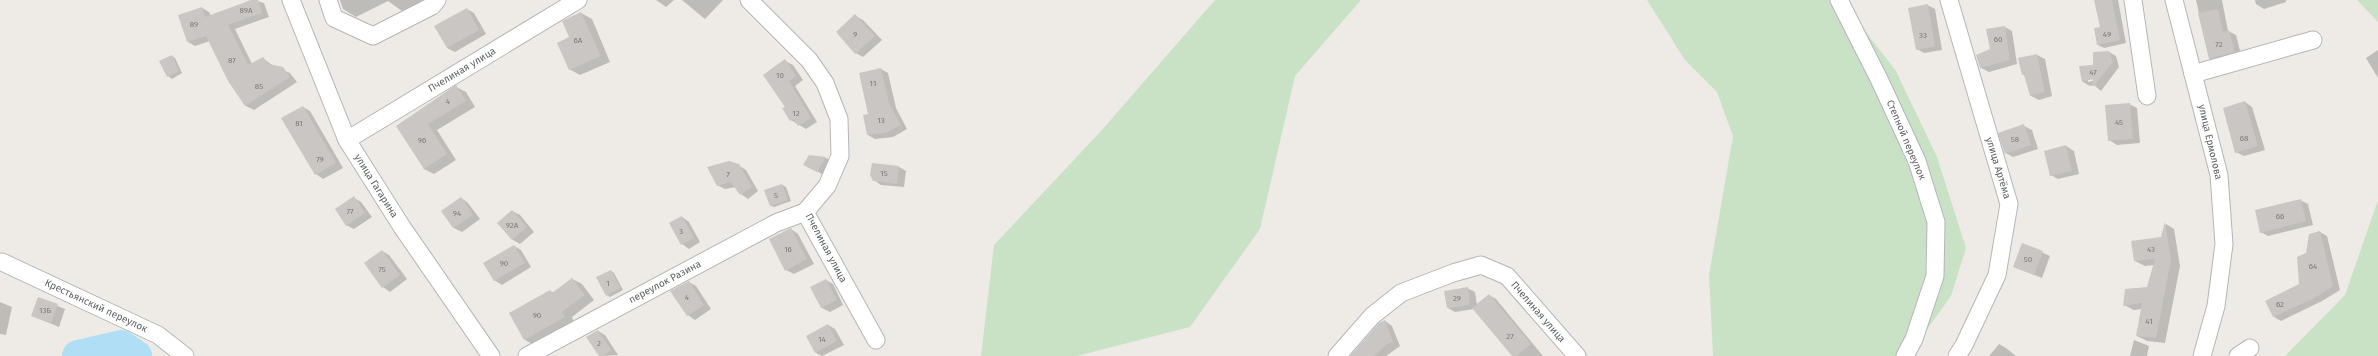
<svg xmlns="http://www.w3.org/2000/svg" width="2378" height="356" font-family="'Fira Sans',sans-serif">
	<rect width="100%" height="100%" fill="#eeebe6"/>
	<g fill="#c9e2c6">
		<polygon points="1215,0 1361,0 1295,76 1260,229 1190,327 1077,356 981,356 994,245 1101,131"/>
		<polygon points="1647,0 1841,0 1896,71 1937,157 1966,248 1951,296 1908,356 1713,356 1709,275 1733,136 1717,92 1685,60"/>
		<polygon points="2357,0 2378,0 2378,22"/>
		<polygon points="2378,200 2378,356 2285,356 2345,295"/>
	</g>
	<g fill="#0003" fill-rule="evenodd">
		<polygon points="253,0 264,3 269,17 235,29 252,64 263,58 273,66 290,73 297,82 254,110 246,106 229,80 210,41 195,46 188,42 202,8 209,12 211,16"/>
		<polygon points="340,0 426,0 402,11 388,1 356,17 343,9"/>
		<polygon points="656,0 674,0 666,7"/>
		<polygon points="682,0 723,0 705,19"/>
		<polygon points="2095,0 2118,0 2126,43 2104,48 2098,45 2101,28"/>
		<polygon points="2196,0 2222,0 2228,31 2236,35 2241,55 2216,62 2209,58"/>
		<polygon points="2255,0 2286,0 2286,2 2264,9 2256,4"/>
		<polygon points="1927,5 1935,9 1942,50 1924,53 1917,49"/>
		<polygon points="467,9 474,13 486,34 455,52 447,48"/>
		<polygon points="581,13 592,19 610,62 580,75 569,69 571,38 564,22"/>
		<polygon points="855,16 863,20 882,40 863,57 856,53"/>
		<polygon points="2005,27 2012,31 2017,64 1989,72 1981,68 1977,55 1991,50"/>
		<polygon points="2378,50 2378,78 2366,58"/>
		<path d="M2109 52 2116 56 2119 67 2101 91 2094 85 2090 86 2083 82 2080 67 2094 65ZM2098 77 2099 79 2088 82V80Z"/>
		<polygon points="2037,55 2045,59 2052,96 2039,100 2031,96 2025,76 2023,74 2019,58"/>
		<polygon points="172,56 175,58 182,73 172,79 168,76 161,61"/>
		<polygon points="785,61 793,65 803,80 795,86 817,122 806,129 791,120 787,107"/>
		<polygon points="881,69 888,73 896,108 907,129 893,137 875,139 868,135"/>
		<polygon points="456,87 466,92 475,107 437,130 456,160 434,174 424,169 398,126"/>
		<polygon points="2245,102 2252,107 2265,150 2244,156 2236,152"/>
		<polygon points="2129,104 2137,108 2140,143 2117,145 2109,140"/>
		<polygon points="303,107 310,111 343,168 323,179 316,174 283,118"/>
		<polygon points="2024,126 2032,130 2038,149 2013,157 2006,153"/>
		<polygon points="2066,146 2074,151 2079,174 2058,179 2051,175"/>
		<polygon points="809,156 826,158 833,162 825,176 805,164"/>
		<polygon points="738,165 746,170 758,191 748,199 741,194 736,187 725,189 717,185"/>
		<polygon points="899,167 906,171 904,187 881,185 874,180"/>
		<polygon points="782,185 786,187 791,201 774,207 770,205 766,190"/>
		<polygon points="354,198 361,202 372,217 354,229 346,225"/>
		<polygon points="461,198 468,203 480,219 462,232 454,228 443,211"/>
		<polygon points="2300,200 2308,204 2313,225 2268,236 2261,232"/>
		<polygon points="512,211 520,215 534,232 520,244 513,240 499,223"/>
		<polygon points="682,217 689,222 700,242 689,249 682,244"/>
		<polygon points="2166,224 2174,229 2180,266 2165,343 2147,341 2137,336 2142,309 2134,310 2124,305 2147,288 2154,265 2145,266 2135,261 2162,237"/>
		<polygon points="791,229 798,234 814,264 794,274 786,270"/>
		<polygon points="2320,232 2327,236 2340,290 2322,301 2281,321 2274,317 2300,285 2307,253"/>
		<polygon points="2023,244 2050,256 2042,278 2014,267"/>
		<polygon points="514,246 521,250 531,267 502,285 494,280"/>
		<polygon points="382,251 389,255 407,279 390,292 383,287"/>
		<polygon points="611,271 614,273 623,290 610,297 607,295"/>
		<polygon points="572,279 582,284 594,300 572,317 574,323 534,345 525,340 550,291 554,293"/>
		<polygon points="826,280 833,284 843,305 830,312 822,308 812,287"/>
		<polygon points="689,282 696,286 711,309 695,320 688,315"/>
		<polygon points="1467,288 1475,292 1477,305 1489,295 1496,299 1543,356 1513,356 1474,309 1455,312 1448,308"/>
		<polygon points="38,298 65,309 59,327 32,316"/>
		<polygon points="0,302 12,307 6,335 0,334"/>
		<polygon points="1385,321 1392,326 1400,346 1386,356 1353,356"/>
		<polygon points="828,325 835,329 844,345 822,356 816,353"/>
		<polygon points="598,331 605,335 618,355 600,356"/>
		<polygon points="2134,340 2149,346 2147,356 2130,356"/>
		<polygon points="1999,344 2006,348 2016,356 1989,356"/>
	</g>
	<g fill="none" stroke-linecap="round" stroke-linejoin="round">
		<polyline stroke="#afdef5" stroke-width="32" points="78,356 121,346 136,356"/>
	</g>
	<g fill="#c9c6c3">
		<polygon points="251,0 258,0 262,13 228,25 248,65 263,57 269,64 283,67 290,77 245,106 228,81 206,36 187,42 178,15 202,7 205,17"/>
		<polygon points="2094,0 2112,0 2120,40 2097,45 2094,28 2100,27"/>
		<polygon points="1928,4 1935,46 1916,50 1908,8"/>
		<polygon points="467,8 479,30 447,48 434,26"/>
		<polygon points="2218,9 2223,32 2229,30 2235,52 2209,59 2198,13"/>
		<polygon points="581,12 601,56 569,70 557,43 569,37 562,21"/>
		<polygon points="855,14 875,36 855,54 836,32"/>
		<polygon points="2005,26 2010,60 1980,68 1976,55 1990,49 1986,29"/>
		<polygon points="2109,51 2113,62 2093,87 2093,79 2082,82 2079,66 2093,65 2093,52"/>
		<polygon points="2037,54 2045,92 2030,96 2024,75 2022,75 2018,58"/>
		<polygon points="172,55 179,71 167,77 159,61"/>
		<polygon points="785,59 796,76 789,81 811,118 798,126 794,119 790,121 782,108 785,107 763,75"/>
		<polygon points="881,68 889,103 901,125 885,133 867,135 863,115 868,114 859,73"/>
		<polygon points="456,85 466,101 428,124 447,154 424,169 396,126"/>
		<polygon points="2245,101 2258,146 2235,153 2223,108"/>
		<polygon points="2130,103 2133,139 2108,141 2105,105"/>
		<polygon points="303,106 336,163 315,175 281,118"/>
		<polygon points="2024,124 2031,145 2005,154 1998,133"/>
		<polygon points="2066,145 2072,171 2050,176 2044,151"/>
		<polygon points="809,155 826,157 817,172 803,165"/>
		<polygon points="729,161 739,164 752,187 740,195 731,182 717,186 707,167"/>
		<polygon points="872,163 899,166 897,184 873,181 870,175"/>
		<polygon points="782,184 788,200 770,206 764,190"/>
		<polygon points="354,196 365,213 346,226 335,209"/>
		<polygon points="461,197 473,215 453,228 441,211"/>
		<polygon points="2301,199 2306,221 2260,233 2255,210"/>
		<polygon points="512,210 527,227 512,240 497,223"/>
		<polygon points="682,216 694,238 681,245 669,223"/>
		<polygon points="2165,222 2171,260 2156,338 2136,336 2142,303 2123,306 2125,289 2147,287 2155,259 2134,261 2131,241 2161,237"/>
		<polygon points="791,228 807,259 785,271 769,239"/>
		<polygon points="2320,231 2333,286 2315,298 2273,317 2265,301 2299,284 2297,257 2306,253 2309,234"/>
		<polygon points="2022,243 2043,251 2034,275 2013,267"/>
		<polygon points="514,245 525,263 494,281 483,263"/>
		<polygon points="382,250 400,275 382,288 364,263"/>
		<polygon points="611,270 620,288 606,296 596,277"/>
		<polygon points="572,278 585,295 562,312 565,317 524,340 509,313 550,290 552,293"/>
		<polygon points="826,279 837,300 821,308 810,287"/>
		<polygon points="689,281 704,305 687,316 670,291"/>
		<polygon points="1468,287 1470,305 1447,308 1444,291"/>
		<polygon points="1489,294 1531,344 1516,356 1512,356 1472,308"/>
		<polygon points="38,297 58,304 51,323 31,316"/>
		<polygon points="1385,320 1393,342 1387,344 1374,356 1350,356 1379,323"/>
		<polygon points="828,324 837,341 815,353 806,336"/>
		<polygon points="598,330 611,350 603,356 599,356 586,337"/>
	</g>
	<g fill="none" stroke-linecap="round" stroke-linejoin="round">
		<g stroke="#b3b6b9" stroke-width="19">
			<g id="minor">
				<polyline points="291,0 347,140 402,227 491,356"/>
				<polyline points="328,0 334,18 373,36 432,6 437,0"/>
				<polyline points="749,0 809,60 825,83 839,119 840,156 827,186 805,212 876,340"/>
				<polyline points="1839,0 1879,79 1917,161 1936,222 1935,276 1914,339 1905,356"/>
				<polyline points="1949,0 2009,204 1997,275 1964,345 1957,356"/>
				<polyline points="2133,0 2147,96"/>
				<polyline points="2174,0 2219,175 2224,244 2216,306 2202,356"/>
				<polyline points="2193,74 2313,40"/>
				<polyline points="347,140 578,0"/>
				<polyline points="2,262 158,335 185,356"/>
				<polyline points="527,356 776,223 805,212"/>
				<polyline points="1337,356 1372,316 1401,293 1453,273 1481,265 1507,276 1577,356"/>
				<polyline points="2238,356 2250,348"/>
			</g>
		</g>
		<use href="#minor" stroke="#fff" stroke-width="17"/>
	</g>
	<g text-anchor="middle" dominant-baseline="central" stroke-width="4" stroke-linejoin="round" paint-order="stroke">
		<g font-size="8" fill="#797a7c">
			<text x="246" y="10">89А</text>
			<text x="194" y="24">89</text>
			<text x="855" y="34">9</text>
			<text x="2107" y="34">49</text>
			<text x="1923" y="35">33</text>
			<text x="1998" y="39">60</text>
			<text x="578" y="40">6А</text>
			<text x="2219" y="44">72</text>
			<text x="232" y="60">87</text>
			<text x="2093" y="72">47</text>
			<text x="780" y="75">10</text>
			<text x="873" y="83">11</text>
			<text x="259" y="86">85</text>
			<text x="448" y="101">4</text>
			<text x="796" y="113">12</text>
			<text x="881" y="120">13</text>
			<text x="2119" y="122">45</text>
			<text x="299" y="123">81</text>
			<text x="2244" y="138">68</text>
			<text x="2015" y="139">58</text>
			<text x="422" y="140">96</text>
			<text x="320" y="159">79</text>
			<text x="884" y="173">15</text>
			<text x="728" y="174">7</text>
			<text x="776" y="195">5</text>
			<text x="350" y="211">77</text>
			<text x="457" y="213">94</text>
			<text x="2280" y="216">66</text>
			<text x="512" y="225">92А</text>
			<text x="681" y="231">3</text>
			<text x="788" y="249">16</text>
			<text x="2151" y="249">43</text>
			<text x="2028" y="259">50</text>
			<text x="504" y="263">90</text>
			<text x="2313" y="266">64</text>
			<text x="382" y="269">75</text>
			<text x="608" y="283">1</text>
			<text x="687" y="297">4</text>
			<text x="1457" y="298">29</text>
			<text x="2280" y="304">62</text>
			<text x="45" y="310">13Б</text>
			<text x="537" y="315">90</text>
			<text x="2149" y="321">41</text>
			<text x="1510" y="336">27</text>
			<text x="822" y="339">14</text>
			<text x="599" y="343">2</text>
		</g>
		<g font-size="10" fill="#5e6164" stroke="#fff">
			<text transform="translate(462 70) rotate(-31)">Пчелиная улица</text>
			<text transform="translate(1906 140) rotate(67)">Степной переулок</text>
			<text transform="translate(2210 142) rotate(77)">улица Ермолова</text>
			<text transform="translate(1998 168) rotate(73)">улица Артёма</text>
			<text transform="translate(376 186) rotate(58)">улица Гагарина</text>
			<text transform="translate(826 248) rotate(62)">Пчелиная улица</text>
			<text transform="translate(665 282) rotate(-28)">переулок Разина</text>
			<text transform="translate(96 306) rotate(25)">Крестьянский переулок</text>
			<text transform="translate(1538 312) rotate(49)">Пчелиная улица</text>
		</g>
	</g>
</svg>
